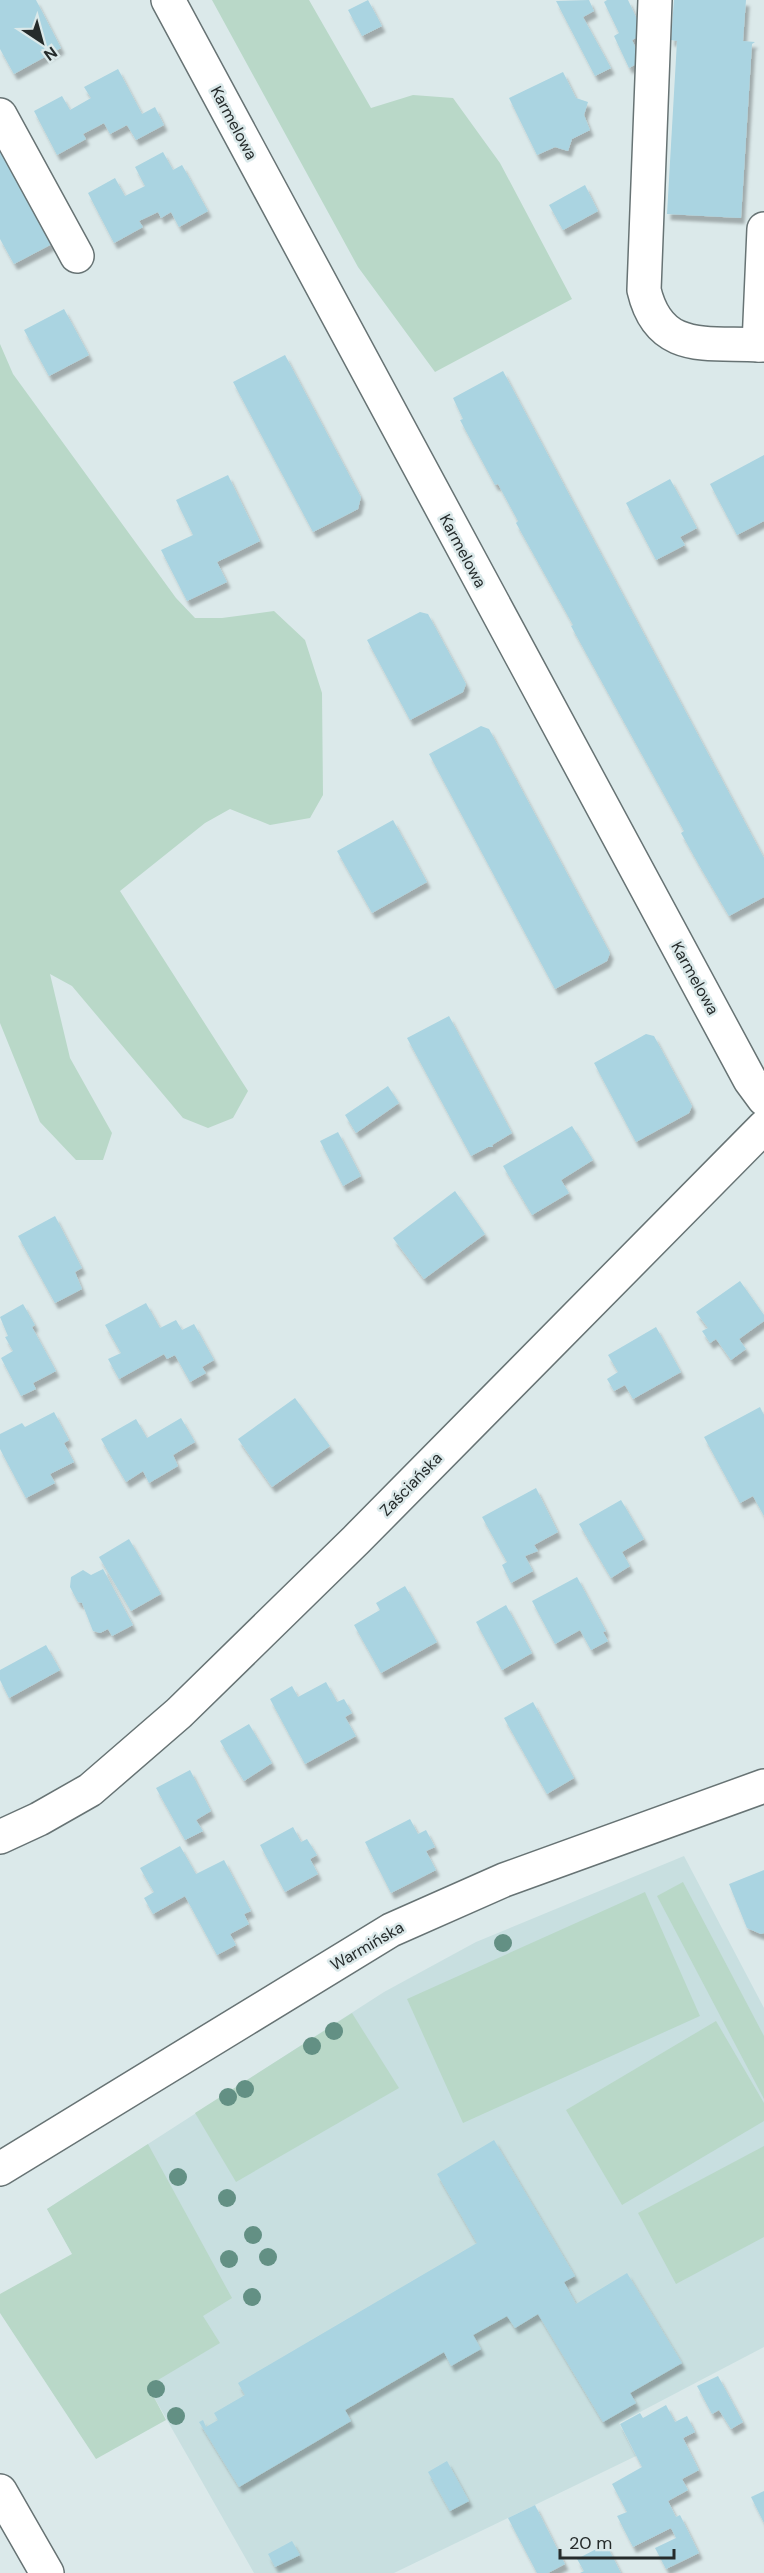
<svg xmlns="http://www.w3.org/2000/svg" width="764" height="2573" font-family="'DM Sans',sans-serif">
	<defs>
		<filter id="shadow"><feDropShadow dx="3.5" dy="6" stdDeviation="1.5" flood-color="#0004"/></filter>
	</defs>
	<rect width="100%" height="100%" fill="#dbe9ea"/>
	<polygon fill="#c8dfe0" points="684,1856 764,2008 764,2347 619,2423 636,2456 394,2573 254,2573 47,2209 384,1992 476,1942"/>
	<g fill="#b9d8c8">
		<polygon points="212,0 309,0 371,108 413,95 453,98 500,163 572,299 435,372 358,267"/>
		<polygon points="0,344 13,374 176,598 195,618 222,618 274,611 305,640 322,693 323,795 310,818 270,825 230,809 205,823 120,891 248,1091 233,1118 208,1128 183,1118 72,986 50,974 70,1058 112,1133 103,1160 76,1160 40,1122 0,1023"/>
		<polygon points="683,1882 764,2036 764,2099 657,1896"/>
		<polygon points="645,1892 700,2016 463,2123 407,1999"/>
		<polygon points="352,2013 399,2088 236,2182 195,2113"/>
		<polygon points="716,2021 764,2103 764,2121 622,2205 566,2110"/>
		<polygon points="148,2144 232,2298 203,2316 220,2343 148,2386 166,2420 96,2459 0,2313 0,2294 72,2254 47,2209"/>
		<polygon points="764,2146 764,2237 676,2284 638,2213"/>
	</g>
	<g fill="#aad4e1" filter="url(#shadow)">
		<polygon points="0,0 36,0 61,48 14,74 0,49"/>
		<polygon points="368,0 382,26 362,36 348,10"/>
		<polygon points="589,0 594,11 583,17 611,68 595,76 556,1"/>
		<polygon points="607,0 628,0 644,34 632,40 642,61 629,68 614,36 619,33 604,2"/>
		<polygon points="674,0 746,0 743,41 755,42 752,44 741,218 667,214 677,41 671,40"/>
		<polygon points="118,69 142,114 155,107 164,125 136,140 127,125 110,134 104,123 83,134 86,139 57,155 34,111 62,96 70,110 91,98 84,87"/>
		<polygon points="563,72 576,98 588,102 584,115 590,130 572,139 568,151 555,147 537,155 509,98"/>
		<polygon points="0,147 52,244 14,264 0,239"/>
		<polygon points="163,152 173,170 182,165 208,211 179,227 171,212 161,218 158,212 139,221 143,227 114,243 88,193 115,178 125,196 145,186 135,167"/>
		<polygon points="585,185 598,211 563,230 549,205"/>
		<polygon points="64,309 89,355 49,376 24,330"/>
		<polygon points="285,355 361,497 358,509 313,532 233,382"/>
		<polygon points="503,371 764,858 764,897 729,916 699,865 681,833 684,831 571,626 573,625 516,523 518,521 498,484 495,485 460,420 463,419 453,398"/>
		<polygon points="764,455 764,521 737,535 710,484"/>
		<polygon points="228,475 260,541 217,562 227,582 187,601 161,550 193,535 176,500"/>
		<polygon points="670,479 697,528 680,537 685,545 656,560 626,503"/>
		<polygon points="420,612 428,614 466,684 463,692 410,720 367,640"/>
		<polygon points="481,726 489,729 610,953 607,961 555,989 429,754"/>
		<polygon points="393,820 427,882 372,913 337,851"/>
		<polygon points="449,1016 512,1133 492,1145 493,1147 488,1147 471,1156 407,1038"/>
		<polygon points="646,1034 654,1036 692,1106 689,1113 636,1142 594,1063"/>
		<polygon points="388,1086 399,1103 356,1133 345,1115"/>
		<polygon points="572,1126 593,1160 561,1180 569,1193 532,1215 503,1166"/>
		<polygon points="338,1132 361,1176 343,1186 320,1141"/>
		<polygon points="455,1191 485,1234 424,1279 393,1238"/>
		<polygon points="55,1216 82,1268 75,1272 82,1289 55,1303 18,1236"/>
		<polygon points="740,1281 764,1315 764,1321 739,1339 746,1349 731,1360 716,1339 710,1343 702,1331 708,1328 696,1312"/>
		<polygon points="146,1303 160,1328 176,1320 182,1330 194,1324 214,1360 202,1367 206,1373 190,1382 175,1355 167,1359 164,1354 119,1379 108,1359 121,1353 105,1325"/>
		<polygon points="23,1304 35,1325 32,1327 56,1371 33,1383 36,1389 21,1396 1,1358 13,1351 5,1337 8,1336 0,1317"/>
		<polygon points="656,1327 681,1372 633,1399 625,1385 614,1391 607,1379 618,1372 608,1355"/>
		<polygon points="295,1398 330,1446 272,1487 238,1439"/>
		<polygon points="760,1407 764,1415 764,1516 753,1496 740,1503 704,1437"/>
		<polygon points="54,1412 69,1440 64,1443 74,1462 50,1474 55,1483 26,1498 0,1449 0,1434 22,1423 25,1427"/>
		<polygon points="181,1418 195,1442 173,1455 178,1466 149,1483 143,1471 126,1482 101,1439 136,1419 147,1438"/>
		<polygon points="536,1488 558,1532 534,1545 538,1551 525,1556 533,1571 511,1583 502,1565 507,1562 482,1517"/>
		<polygon points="621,1500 644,1539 622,1552 630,1566 611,1578 579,1524"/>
		<polygon points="129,1539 161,1594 131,1611 99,1557"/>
		<polygon points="103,1569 133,1625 112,1636 108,1629 100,1633 93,1631 82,1603 78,1602 70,1587 71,1577 83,1570 91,1575"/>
		<polygon points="577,1577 606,1631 603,1632 608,1641 591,1650 580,1630 555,1644 532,1601"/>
		<polygon points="405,1586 437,1642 381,1673 354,1625 380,1610 376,1603"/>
		<polygon points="506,1605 532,1653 502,1670 476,1622"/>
		<polygon points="46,1645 60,1670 9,1698 0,1680 0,1670"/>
		<polygon points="326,1682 337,1702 344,1699 352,1713 345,1717 356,1736 305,1764 270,1699 292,1686 298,1697"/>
		<polygon points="533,1702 574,1778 547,1794 504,1718"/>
		<polygon points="249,1724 272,1763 244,1781 220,1741"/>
		<polygon points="190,1770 211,1811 196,1820 203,1831 185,1840 156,1788"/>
		<polygon points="410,1819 418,1834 426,1830 435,1847 426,1851 436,1870 391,1893 365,1842"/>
		<polygon points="293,1827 301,1842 307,1839 317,1855 310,1859 318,1874 285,1892 260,1845"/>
		<polygon points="180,1846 196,1874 224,1860 251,1911 244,1914 249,1924 230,1934 236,1945 217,1955 185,1896 153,1914 144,1898 154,1892 140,1868"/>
		<polygon points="764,1870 764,1933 761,1934 747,1928 729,1884"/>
		<polygon points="494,2140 575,2276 564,2282 576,2304 627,2273 682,2363 630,2393 636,2403 603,2422 538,2314 515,2328 507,2316 473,2335 481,2349 451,2366 444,2352 345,2410 351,2421 239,2487 199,2422 203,2420 206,2427 218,2420 214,2413 245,2395 238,2383 477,2243 437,2174"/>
		<polygon points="718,2376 743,2422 731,2429 719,2410 712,2414 697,2386"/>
		<polygon points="666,2405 675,2422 687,2416 695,2432 683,2438 699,2470 682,2479 688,2490 668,2501 676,2517 680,2515 699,2553 666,2569 655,2548 676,2538 671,2528 633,2547 617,2516 627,2512 612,2484 642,2467 620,2424 640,2413 643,2418"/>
		<polygon points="447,2461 469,2501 450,2511 428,2472"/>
		<polygon points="764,2491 764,2523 751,2497"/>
		<polygon points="535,2505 565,2564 548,2573 537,2573 508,2518"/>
		<polygon points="292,2541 300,2555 275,2567 268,2554"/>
		<polygon points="606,2544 621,2573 580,2573 584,2571 577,2559"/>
	</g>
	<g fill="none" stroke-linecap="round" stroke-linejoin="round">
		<g stroke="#677374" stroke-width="36">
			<g id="minor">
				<polyline points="168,0 750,1080 764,1099"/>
				<path d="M655 0 644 290C659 354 706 342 759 345"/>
				<polyline points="0,115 77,256"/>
				<polyline points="764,229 759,345 764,345"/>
				<polyline points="0,1837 39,1819 90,1790 179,1713 356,1540 764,1127"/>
				<polyline points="0,2169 391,1930 504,1880 764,1786"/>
				<polyline points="0,2491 47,2573"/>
			</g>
		</g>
		<use href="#minor" stroke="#fff" stroke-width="33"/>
	</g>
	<g fill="#639084">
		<circle cx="503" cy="1943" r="9"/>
		<circle cx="334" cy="2031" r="9"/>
		<circle cx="312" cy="2046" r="9"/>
		<circle cx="245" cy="2089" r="9"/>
		<circle cx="228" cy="2097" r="9"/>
		<circle cx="178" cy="2177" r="9"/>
		<circle cx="227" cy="2198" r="9"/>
		<circle cx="253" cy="2235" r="9"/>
		<circle cx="268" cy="2257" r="9"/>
		<circle cx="229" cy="2259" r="9"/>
		<circle cx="252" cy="2297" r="9"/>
		<circle cx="156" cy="2389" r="9"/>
		<circle cx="176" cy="2416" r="9"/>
	</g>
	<g text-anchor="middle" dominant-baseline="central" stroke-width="5" stroke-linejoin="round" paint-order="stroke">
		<g font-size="16" fill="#252b2b" stroke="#dbe9ea">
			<text transform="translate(234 123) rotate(62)">Karmelowa</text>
			<text transform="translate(463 551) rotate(62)">Karmelowa</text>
			<text transform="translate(695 978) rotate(61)">Karmelowa</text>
			<text transform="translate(411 1484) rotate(-46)">Zaściańska</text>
			<text transform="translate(367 1946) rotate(-30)">Warmińska</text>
		</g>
	</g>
	<g transform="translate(42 42) rotate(144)" stroke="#dbe9ea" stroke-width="4.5" paint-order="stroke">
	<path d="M0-4.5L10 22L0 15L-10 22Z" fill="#252b2b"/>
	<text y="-9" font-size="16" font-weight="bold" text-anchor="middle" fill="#252b2b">N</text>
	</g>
	<path d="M560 2549v9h114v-9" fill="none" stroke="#252b2b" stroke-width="3"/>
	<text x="569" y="2549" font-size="18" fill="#252b2b" stroke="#dbe9ea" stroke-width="4.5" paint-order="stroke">20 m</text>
</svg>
